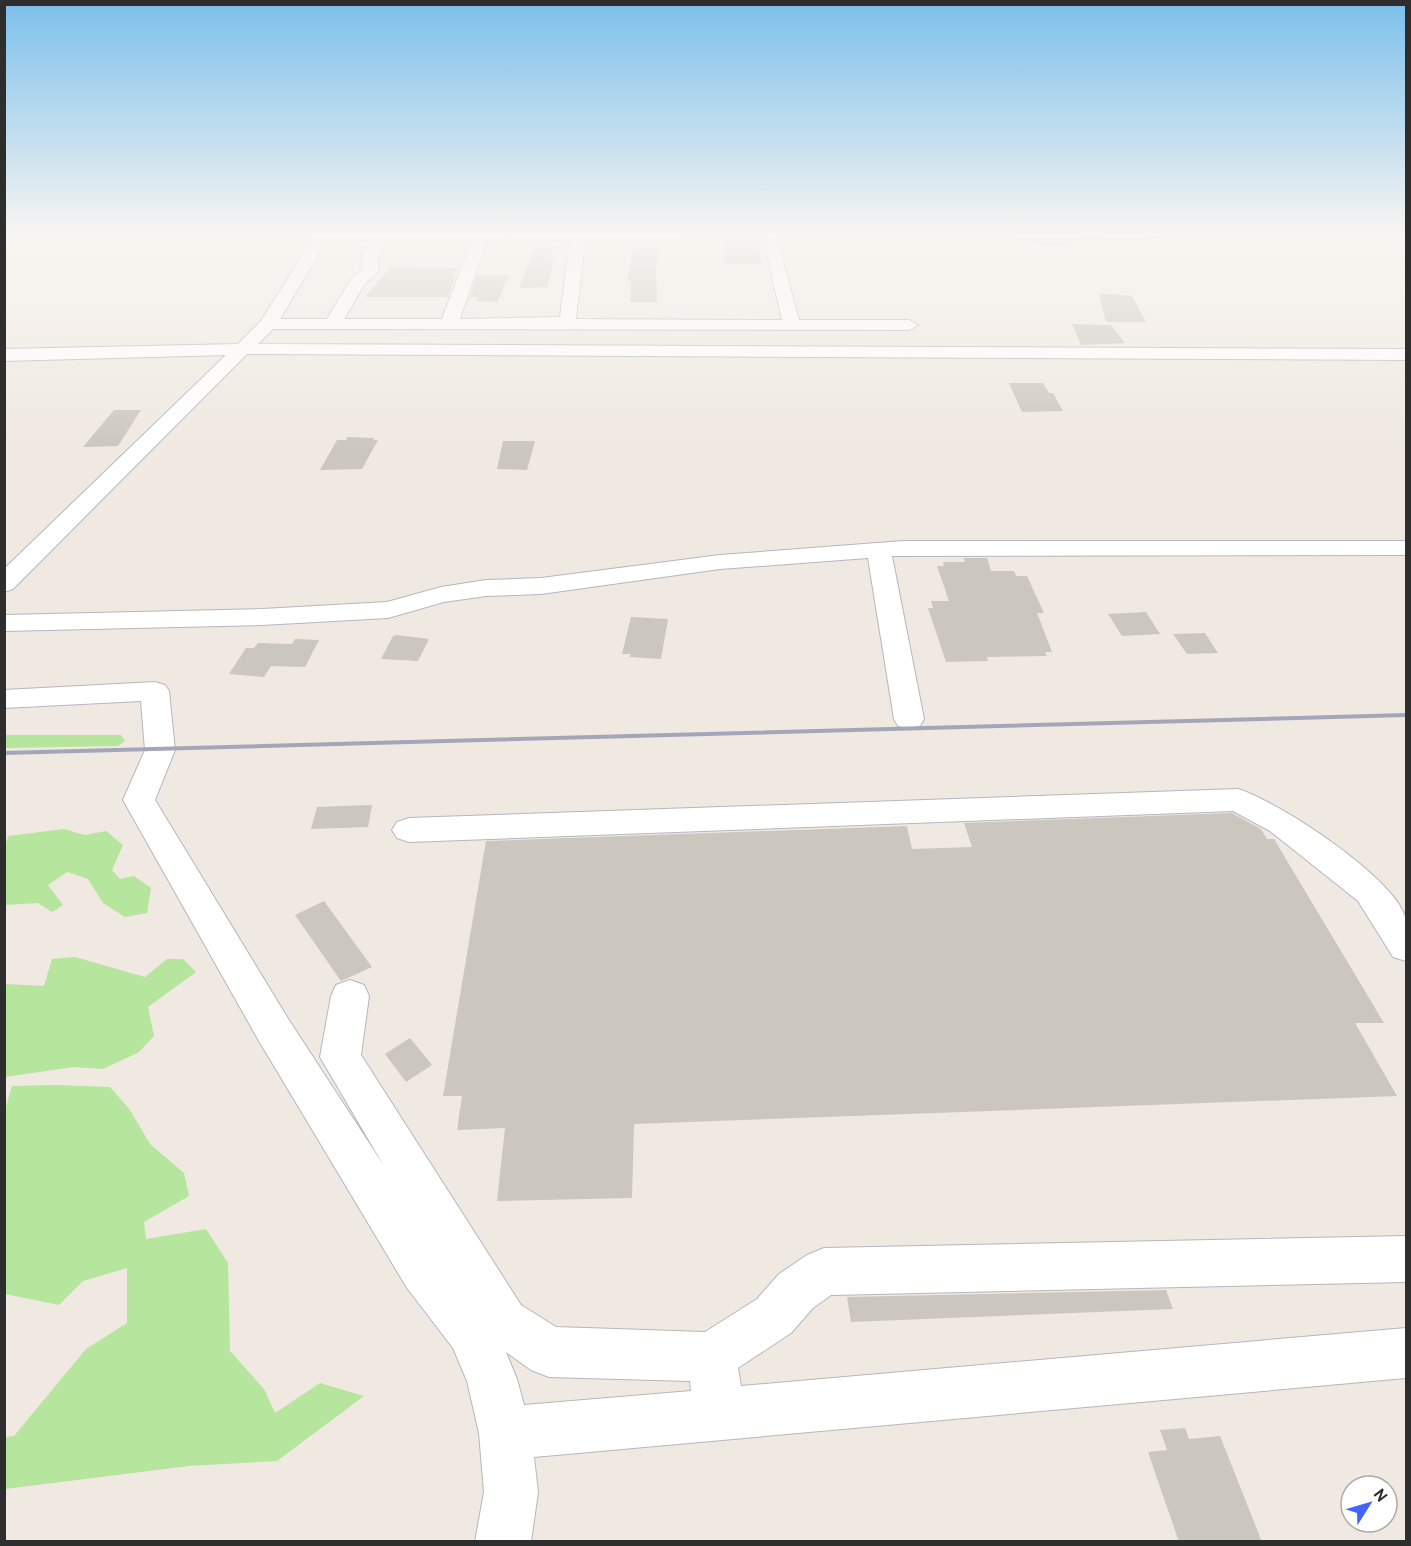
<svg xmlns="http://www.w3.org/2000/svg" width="1411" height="1546" font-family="Overpass,sans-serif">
	<rect width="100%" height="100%" fill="#efe9e1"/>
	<g fill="#b6e59e">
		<polygon points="5,735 121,735 125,741 118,746 5,748"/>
		<polygon points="64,829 85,835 106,831 123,845 112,870 120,879 134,876 151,888 147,913 125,917 103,903 88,879 67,872 48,885 63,905 52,912 38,903 5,905 4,850 8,836"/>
		<polygon points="75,957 145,977 167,959 183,959 196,972 148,1007 154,1036 139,1052 103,1069 73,1067 5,1077 5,984 44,986 52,959"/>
		<polygon points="56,1085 110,1087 130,1110 150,1144 184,1173 189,1196 144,1222 146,1239 206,1229 228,1263 230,1351 264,1389 275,1413 320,1383 364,1396 277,1461 189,1466 5,1489 5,1437 14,1436 86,1349 127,1323 127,1268 83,1281 59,1305 5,1294 5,1110 12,1086"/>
	</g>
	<polygon fill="#75cff0" points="1007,235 1183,235 1137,241 1088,239 1068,245 1052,246 1020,242"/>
	<g fill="#cbc7bf">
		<polygon points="723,237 756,237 762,264 724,264"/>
		<polygon points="535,247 554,247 550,260 554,260 547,287 519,288"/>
		<polygon points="634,248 656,248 658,251 656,269 657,302 630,302 631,281 627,281"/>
		<polygon points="391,267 454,268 457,269 453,275 456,275 448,297 365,297"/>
		<polygon points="477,275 509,275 497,302 476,301 478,297 470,297"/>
		<polygon points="1099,293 1132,296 1146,322 1106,322"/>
		<polygon points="1072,324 1111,325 1125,343 1081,345"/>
		<polygon points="1009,383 1043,383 1049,393 1053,393 1063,411 1022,412"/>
		<polygon points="114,410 141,410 118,446 83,447"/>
		<polygon points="347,437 374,438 373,440 378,440 362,469 320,470 337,440 346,440"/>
		<polygon points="503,441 535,441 527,470 497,469"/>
		<polygon points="964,558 987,558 991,571 1014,571 1016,576 1027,576 1044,613 1037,613 1052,652 1045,652 1047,656 987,657 988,661 946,662 928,608 933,608 931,601 949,601 937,566 944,566 943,562 965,562"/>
		<polygon points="1146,612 1160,634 1122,636 1108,614"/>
		<polygon points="631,617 668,619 661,659 630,657 631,654 622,654"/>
		<polygon points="1205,633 1218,653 1187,654 1173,634"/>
		<polygon points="397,635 429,639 418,661 381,659 393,636"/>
		<polygon points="295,639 319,640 305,667 271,666 264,677 229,674 246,648 254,648 258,643 292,644"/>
		<polygon points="372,805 368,827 311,829 317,807"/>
		<polygon points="1232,813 1261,829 1267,839 1274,839 1384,1023 1355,1023 1397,1096 634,1124 632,1198 497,1201 505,1128 457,1130 462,1096 443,1096 486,841 907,826 912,849 972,847 964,823"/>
		<polygon points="324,901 372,967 341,981 295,915"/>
		<polygon points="410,1038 432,1065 406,1082 385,1054"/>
		<polygon points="1166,1290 1173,1309 851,1322 847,1297"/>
		<polygon points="1185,1428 1189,1439 1220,1436 1262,1542 1179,1542 1148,1452 1167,1450 1160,1430"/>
	</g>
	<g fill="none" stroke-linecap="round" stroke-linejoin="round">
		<g stroke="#b4b7c1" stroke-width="2">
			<g id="minor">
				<path d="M315 235H683L681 239 676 240H585L576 319 782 320 763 237 776 235 799 320H909L918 325 909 330 273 329 258 344 1406 349V360L247 354 13 589 4 592V569L226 355 4 361V349L238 344 261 321ZM327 240H373L361 257 363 269 351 279 327 319H280ZM388 240H472L442 319H344L364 285 379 270 377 257ZM487 240H570L560 317 460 319Z"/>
				<polygon points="903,541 1406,541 1406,555 892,556 924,719 920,726 909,728 898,726 894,719 868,558 720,569 541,594 486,596 444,602 388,618 262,625 4,631 4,615 262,609 387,602 441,587 486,580 541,578 720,555"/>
				<path d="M155 682 165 685 169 691 175 750 155 800 287 1017 384 1166 320 1057 331 996 336 985 350 980 364 985 369 996 361 1055 521 1305 556 1327 705 1332 757 1299 779 1274 807 1255 824 1248 1406 1236V1282L831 1295 813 1308 791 1333 738 1368 741 1386 1406 1328V1378L534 1457 538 1492 531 1542H475L484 1492 479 1433 467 1381 453 1348 407 1288 259 1041 123 800 145 750 141 701 4 708V690ZM506 1352 531 1370 549 1377 690 1381 691 1391 524 1405 517 1379Z"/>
				<path d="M1238 789C1276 800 1399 880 1406 920 1409 932 1406 948 1406 961L1393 957 1358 901 1270 831 1233 811 409 842 397 838 392 830 397 822 409 818Z"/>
			</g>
		</g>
		<use href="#minor" fill="#fff" fill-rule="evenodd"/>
		<polyline stroke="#a3a6b8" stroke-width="4" points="4,753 1406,715"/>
	</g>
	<linearGradient id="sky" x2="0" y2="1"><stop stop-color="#7abfeb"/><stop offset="0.52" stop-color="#f8f5f2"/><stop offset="1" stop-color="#f8f5f2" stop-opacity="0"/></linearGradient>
	<rect width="1411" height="451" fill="url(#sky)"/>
	<rect width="1411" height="1546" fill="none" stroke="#2e2e2e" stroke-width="12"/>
	<g transform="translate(1369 1504) rotate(53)"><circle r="28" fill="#ffffff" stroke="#ababab" stroke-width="1.5"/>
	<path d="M0-4.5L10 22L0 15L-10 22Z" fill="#4264fb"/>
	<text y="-9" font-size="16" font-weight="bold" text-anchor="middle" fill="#2e2e2e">N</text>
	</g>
</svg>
